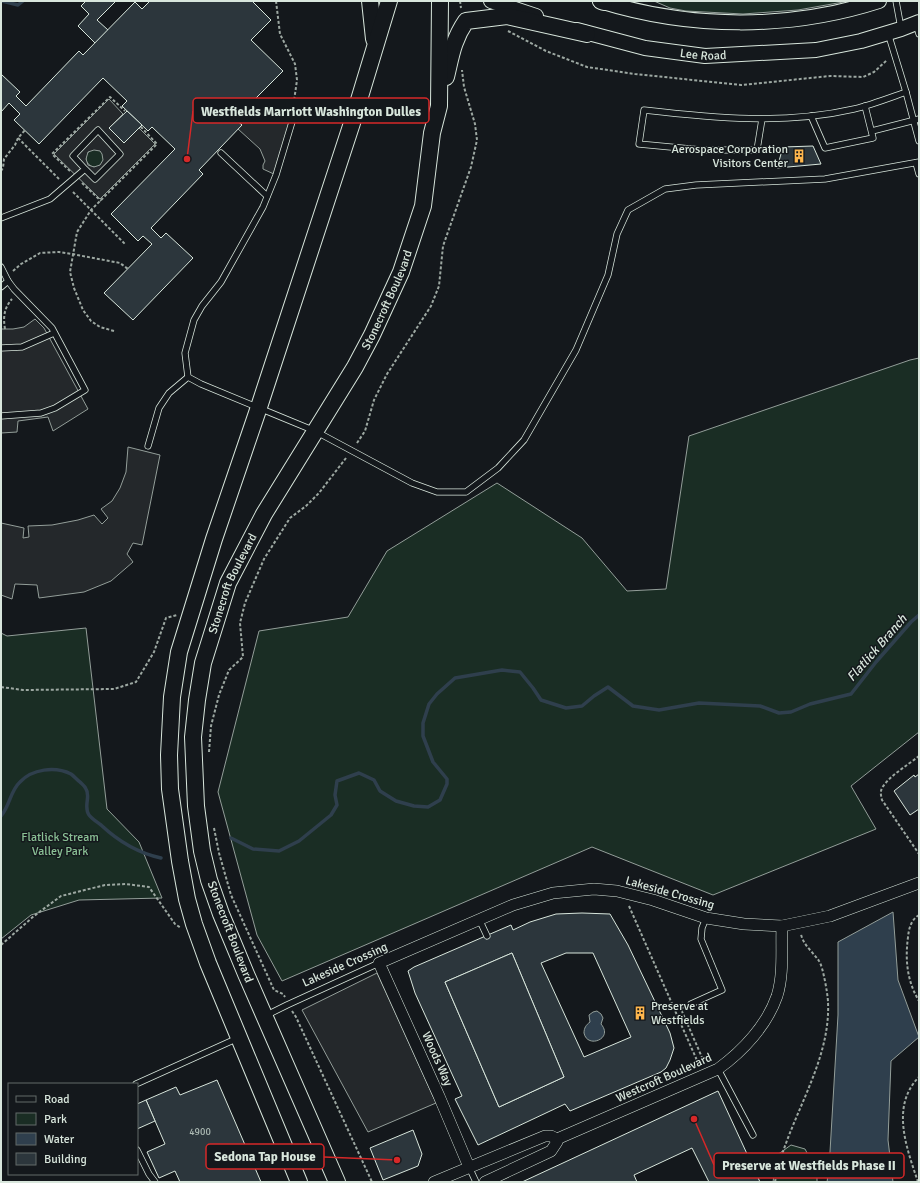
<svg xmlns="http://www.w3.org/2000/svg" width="920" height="1183" font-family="Signika,sans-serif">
	<rect width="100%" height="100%" fill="#14181c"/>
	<g fill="#1a2d24" stroke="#939e99">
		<polygon points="654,1 849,1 798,10 743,14 686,11 670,8"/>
		<circle cx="95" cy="158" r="9"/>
		<polygon points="919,358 919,732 851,786 876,829 713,895 592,847 282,981 257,935 218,792 259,631 348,617 387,551 497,483 582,538 627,591 666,589 689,436 910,360"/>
		<polygon points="86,628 107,809 139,842 162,898 79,900 31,915 1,939 1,633 7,636"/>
		<path d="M791 1145 805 1149C810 1159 818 1170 817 1182H773L777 1155Z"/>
	</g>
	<g fill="#24282b" stroke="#939e99" fill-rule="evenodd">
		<path d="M109 99 123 114 109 128H139L155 144 100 199 54 154ZM94 150 100 151 102 154 103 160 100 165 94 167 88 165 86 159 88 152Z"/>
		<polygon points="255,99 273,117 278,120 292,122 276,175 263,169 263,165 265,161 260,149 238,129 242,125 235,119"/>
		<polygon points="35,319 44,328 88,409 53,431 48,417 18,421 17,432 1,433 1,329 13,329 24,327"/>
		<polygon points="128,447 160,455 142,545 133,543 127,554 133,562 111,581 84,592 39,598 37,585 15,584 12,599 1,595 1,523 24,528 23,538 29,537 28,526 52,525 78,520 94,515 102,524 108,518 101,509 112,501 120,488 126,472"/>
		<polygon points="377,973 436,1103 368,1132 302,1010"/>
	</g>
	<g fill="#2f3f4d" stroke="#939e99">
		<polygon points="893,912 898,980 919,1037 891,1061 888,1140 893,1182 827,1182 829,1169 838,1015 838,942"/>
		<path d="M597 1011 601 1014 603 1018 601 1024C614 1039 587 1049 584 1033 584 1028 586 1025 590 1022L589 1015 593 1012Z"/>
	</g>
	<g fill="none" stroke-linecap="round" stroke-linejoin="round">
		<g stroke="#2f3f4d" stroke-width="3.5">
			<polyline points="2,1 18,5 23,1"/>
			<path d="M1 816C10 806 10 791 20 782 32 769 55 766 71 774 74 776 77 780 80 782 82 784 85 786 86 789 91 796 83 807 89 815 92 819 97 822 101 825 118 841 138 853 161 858"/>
			<polyline points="231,838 253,849 279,851 299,841 331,815 337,805 335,795 337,781 359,773 374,780 380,791 396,801 414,806 428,807 440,800 447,784 447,779 433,762 423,736 423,723 429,704 437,694 455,678 502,670 520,672 533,688 541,700 566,708 582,706 594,696 608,687 633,706 659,710 699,703 760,706 779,713 791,712 810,704 851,694 876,662 911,622 919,615"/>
		</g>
	</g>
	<g fill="#2c363c" stroke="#d8e6dc" fill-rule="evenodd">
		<polygon points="86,1 116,1 97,20 108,30 95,43 78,26 89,14 81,6"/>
		<polygon points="150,1 252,1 271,20 251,40 283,71 235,119 242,125 199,170 203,174 151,228 161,238 166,233 193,258 133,320 104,293 152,244 143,236 138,241 111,214 175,149 152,127 148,131 122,106 127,101 103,78 39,144 14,120 20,114 9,103 1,112 1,74 20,92 16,96 26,106 79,51 83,55 135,2 142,9"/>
		<polygon points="127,111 142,125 124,143 109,128"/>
		<polygon points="813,146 821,164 777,168 783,147"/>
		<polygon points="919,774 919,809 910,815 894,791 914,775 915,777"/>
		<path d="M582 913 610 914 628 945 670 1033 674 1048 670 1060 666 1068 661 1072 570 1111 565 1104 478 1145 455 1099 462 1096 415 993 408 971 414 967 511 925 513 930 530 922 556 914ZM512 953 564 1077 499 1107 445 982ZM566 953H593L631 1037 584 1057 541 963Z"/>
		<polygon points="512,953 564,1077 499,1107 445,982"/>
		<polygon points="217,1080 261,1182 180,1182 175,1171 159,1178 147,1152 165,1144 146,1100 176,1087 180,1095"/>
		<polygon points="718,1091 760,1182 709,1182 692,1148 634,1175 637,1182 522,1182"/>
		<polygon points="146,1100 155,1121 137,1129 137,1104"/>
		<polygon points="413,1130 422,1154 418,1166 383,1180 370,1148"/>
	</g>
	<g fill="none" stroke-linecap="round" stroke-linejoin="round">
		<g stroke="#d8e6dc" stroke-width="7">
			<g id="service">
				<polyline points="896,1 901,28"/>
				<polyline points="916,23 919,34"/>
				<polyline points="888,33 906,92"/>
				<polyline points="811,116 825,148 873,138 865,106"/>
				<path d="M762 119 757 150H702L639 144 644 110C714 118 785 125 854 109 871 105 889 98 906 92L919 141"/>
				<polyline points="292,122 276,175 263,207 221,282 202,306 194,320 185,353 188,377 201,384 315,431 412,483 437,492 466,492 498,468 524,440 576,350 608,275 617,234 628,210 665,189 696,185 825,179 919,162"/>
				<polyline points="872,131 919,119"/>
				<polyline points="221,153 267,196"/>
				<polyline points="916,163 919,174"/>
				<polyline points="1,218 50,199 85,169 95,179 120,154 98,130 73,156 85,169"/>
				<polyline points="1,267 8,281 14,289 52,328 85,390 55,408 41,413 1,416"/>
				<polyline points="1,287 8,281"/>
				<polyline points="1,348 22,347 54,333"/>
				<polyline points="148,446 159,408 169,393 188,377"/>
				<polyline points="479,919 487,936"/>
				<polyline points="691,1004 722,990 701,939 702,928 706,918"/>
				<polyline points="265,1016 287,1005 379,963"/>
				<polyline points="718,1069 753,1135"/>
				<polyline points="136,1084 238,1038"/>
				<polyline points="137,1150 149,1174 155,1182"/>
				<polyline points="469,1167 476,1182"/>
			</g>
		</g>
		<g stroke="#d8e6dc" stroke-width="12">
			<g id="minor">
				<path d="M557 1139 718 1069C743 1051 767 1025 777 996 784 974 781 948 782 926"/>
				<polyline points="469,1167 439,1096 379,963 513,905 553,893 594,889 617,891 653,900 706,918 744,924 782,926 830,916 919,883"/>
				<polyline points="434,1182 545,1136 551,1136 557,1139"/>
				<polyline points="485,1182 551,1151 557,1142 557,1139"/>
			</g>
		</g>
		<g stroke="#d8e6dc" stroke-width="16">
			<g id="tertiary">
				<polyline points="491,1 536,16"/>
				<path d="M600 1C690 29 789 30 879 1"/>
				<path id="s1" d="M577 30 645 48 705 56 816 50 861 41 901 29 919 22"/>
			</g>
		</g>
		<g stroke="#d8e6dc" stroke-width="18">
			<g id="secondary">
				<polyline points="370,1 374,39"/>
				<polyline points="601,1 604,2"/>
				<path d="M446 77C451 56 453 40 466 21L507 16 587 34"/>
				<polyline points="299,1182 208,963 194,924 187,899 180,861 170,789 169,755 172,697 179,652 214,539 259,407 352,123 389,1"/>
				<path id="s2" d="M337 1182 246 974 221 914 209 880 202 851 196 806 193 737 197 700 203 663 228 583 264 514 355 367 372 335 401 272 423 206 432 133 439 106 440 1"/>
			</g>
		</g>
		<g stroke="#9da8a2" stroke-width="2" stroke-dasharray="3 2" stroke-linecap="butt">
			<polyline points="276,1 280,34 295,64 297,80 292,115"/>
			<polyline points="460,1 461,8"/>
			<polyline points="508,31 546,51 587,67 635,74 741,85 830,76 863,77 874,72 887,60"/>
			<polyline points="18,138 59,179"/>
			<polyline points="1,171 3,168 4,159 15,145 18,138 25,130"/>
			<polyline points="70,171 52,154 110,97 125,111"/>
			<polyline points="82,183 101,201"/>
			<polyline points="73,192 125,244"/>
			<polyline points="13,271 21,264 40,253 59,252 72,254 120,263 128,269"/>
			<path d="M5 329C3 317 4 308 12 299"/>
			<polyline points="114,331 100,327 91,321 83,310 74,288 70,272 77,232 91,210 157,144 140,126"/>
			<polyline points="357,443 365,431 374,400 387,374 431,306 439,286 443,246 471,167 477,140 475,124 464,87 462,70"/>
			<polyline points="1,687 23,690 114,689 136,682 154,652 166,618 177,615"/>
			<polyline points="209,752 211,726 219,695 229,670 243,657 240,623 245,603 264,559 290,518 306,506 319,493 346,458"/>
			<path d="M919 756C908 765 889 776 882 788 880 792 881 796 882 800L919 854"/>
			<polyline points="214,828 219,853 231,895 274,990 283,994 285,997"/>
			<polyline points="629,906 699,1065"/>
			<path d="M919 915C911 920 909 928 908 937 905 960 907 981 919 1001"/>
			<polyline points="1,945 34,916 61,896 105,885 126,884 149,887 175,924 181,928"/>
			<polyline points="684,1007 681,1009 704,1062"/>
			<polyline points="292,1011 296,1017 372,1182"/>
			<path d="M775 1182C786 1121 831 1065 828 1002 828 996 823 966 819 961 813 952 803 945 801 934"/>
			<path d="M918 1182C907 1149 890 1106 919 1077"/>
		</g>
		<use href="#service" stroke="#14181c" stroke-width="5.5"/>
		<use href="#minor" stroke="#14181c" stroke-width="11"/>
		<use href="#tertiary" stroke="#14181c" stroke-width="14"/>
		<use href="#secondary" stroke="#14181c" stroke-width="16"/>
	</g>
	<defs>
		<g id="building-bare" transform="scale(1.08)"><path d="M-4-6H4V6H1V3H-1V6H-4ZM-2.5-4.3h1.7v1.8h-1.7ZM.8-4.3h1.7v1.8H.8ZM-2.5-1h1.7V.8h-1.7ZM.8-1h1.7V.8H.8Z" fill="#ffb74d" stroke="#14181c" stroke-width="2.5" paint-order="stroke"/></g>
	</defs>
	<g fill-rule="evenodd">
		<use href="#building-bare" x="799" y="156"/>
		<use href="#building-bare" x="640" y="1013"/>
	</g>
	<g text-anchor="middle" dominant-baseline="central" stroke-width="3" stroke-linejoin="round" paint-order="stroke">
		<g font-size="10" fill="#adbab4">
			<text x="200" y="1132">4900</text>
		</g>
		<g font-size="12" fill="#d8e6dc" stroke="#14181c">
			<text stroke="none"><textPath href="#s1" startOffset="129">Lee Road</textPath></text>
			<text stroke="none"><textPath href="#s2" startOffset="956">Stonecroft Boulevard</textPath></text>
			<text stroke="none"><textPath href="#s2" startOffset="632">Stonecroft Boulevard</textPath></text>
			<text transform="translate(670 893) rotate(16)">Lakeside Crossing</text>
			<text transform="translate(230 932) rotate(69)">Stonecroft Boulevard</text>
			<text transform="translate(345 965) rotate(-24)">Lakeside Crossing</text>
			<text transform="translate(437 1059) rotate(66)">Woods Way</text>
			<text transform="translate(664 1078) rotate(-24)">Westcroft Boulevard</text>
		</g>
		<g font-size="12" fill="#d8e6dc" stroke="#14181c" text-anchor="end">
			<text x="788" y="149">Aerospace Corporation<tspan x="788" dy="14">Visitors Center</tspan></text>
			<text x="651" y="1006" text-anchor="start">Preserve at<tspan x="651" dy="14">Westfields</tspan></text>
		</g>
		<g font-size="12" fill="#8ac095" stroke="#14181c">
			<text x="60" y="837">Flatlick Stream<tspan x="60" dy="14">Valley Park</tspan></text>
		</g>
		<g font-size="13" font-style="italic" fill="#d8e6dc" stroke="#14181c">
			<text transform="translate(877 648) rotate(-49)">Flatlick Branch</text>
		</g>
	</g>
	<path fill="none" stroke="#d62828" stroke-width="1.5" d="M187 159L193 111M397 1160L324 1157M694 1119L714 1165"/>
	<g fill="#d62828" stroke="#14181c" stroke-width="1.5">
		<circle cx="187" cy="159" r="4"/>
		<circle cx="397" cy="1160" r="4"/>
		<circle cx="694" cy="1119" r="4"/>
	</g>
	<g fill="#14181c" stroke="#d62828" stroke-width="1.5">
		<rect x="193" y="98" width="236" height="25" rx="4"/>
		<rect x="206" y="1144" width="118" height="25" rx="4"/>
		<rect x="714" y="1153" width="190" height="25" rx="4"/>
	</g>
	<g font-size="13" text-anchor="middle" font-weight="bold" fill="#d8e6dc">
		<text x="311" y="116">Westfields Marriott Washington Dulles</text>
		<text x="265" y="1161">Sedona Tap House</text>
		<text x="809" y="1170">Preserve at Westfields Phase II</text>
	</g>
	<rect width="920" height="1183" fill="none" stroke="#d8e6dc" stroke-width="4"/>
	<rect x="8" y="1083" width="130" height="92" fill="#14181c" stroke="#626a69"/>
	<rect x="16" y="1096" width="20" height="6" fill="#14181c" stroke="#626a69"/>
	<text x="44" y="1103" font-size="12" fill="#d8e6dc">Road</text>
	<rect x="16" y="1113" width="20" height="12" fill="#1a2d24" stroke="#626a69"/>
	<text x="44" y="1123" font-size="12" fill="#d8e6dc">Park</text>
	<rect x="16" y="1133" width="20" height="12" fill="#2f3f4d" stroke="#626a69"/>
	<text x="44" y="1143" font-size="12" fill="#d8e6dc">Water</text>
	<rect x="16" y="1153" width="20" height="12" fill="#2c363c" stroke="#626a69"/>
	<text x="44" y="1163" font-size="12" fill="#d8e6dc">Building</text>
</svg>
